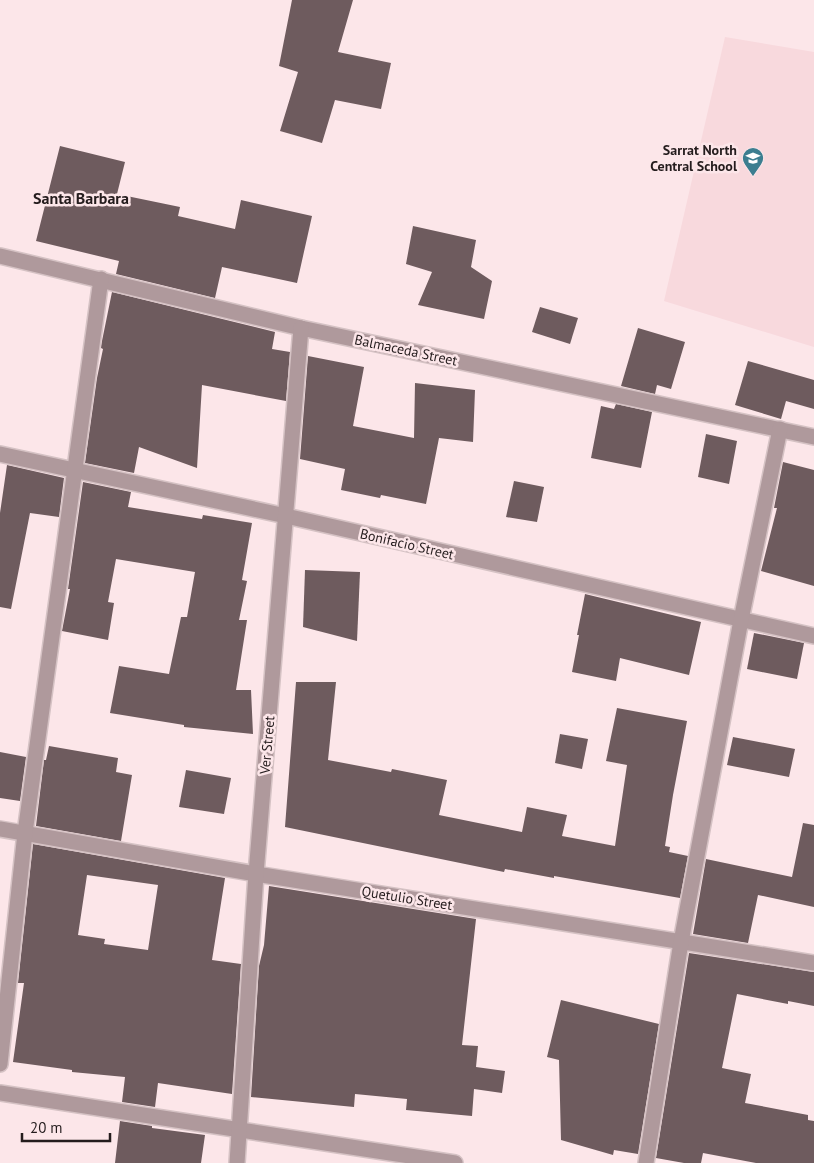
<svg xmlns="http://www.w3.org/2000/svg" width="814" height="1163" font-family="'PT Sans',sans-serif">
	<rect width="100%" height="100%" fill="#fce6e9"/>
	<polygon fill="#f8d9dd" points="725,37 814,52 814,347 664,301"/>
	<g fill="#6e5b5e" fill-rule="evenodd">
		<polygon points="292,0 353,0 338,52 391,63 381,109 335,100 322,143 280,131 298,72 279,66"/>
		<polygon points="60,146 125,162 117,194 180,207 178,216 235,229 241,200 312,216 297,283 222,267 215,298 116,274 119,261 36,241"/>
		<polygon points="413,226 476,240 471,267 492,281 484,319 418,305 432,272 406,264"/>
		<polygon points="112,292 275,332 272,349 290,352 286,401 202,385 197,468 139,447 134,473 85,463 97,378 103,349 101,348 102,341"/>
		<polygon points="540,307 578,318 570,344 532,332"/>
		<polygon points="638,328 685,342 671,389 657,385 655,394 621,386"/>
		<polygon points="308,356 364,367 353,426 414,438 415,383 475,390 473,442 439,438 426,504 381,495 380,498 341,490 345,469 300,459"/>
		<polygon points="748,361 814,380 814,409 786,401 781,419 735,405"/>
		<polygon points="616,404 652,412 641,468 591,458 601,406 614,409"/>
		<polygon points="706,434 737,441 729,484 698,477"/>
		<polygon points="783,462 814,470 814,586 761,571 777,508 774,508"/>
		<polygon points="7,465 64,478 59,517 30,513 11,609 0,607 0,513"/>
		<polygon points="514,481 544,487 537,522 506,517"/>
		<polygon points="83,482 131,492 128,507 202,519 203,515 252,523 242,580 247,581 239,620 247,620 236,690 251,690 253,734 184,727 184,725 110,713 119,666 169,674 181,617 187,617 195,572 116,559 108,602 114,603 108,640 62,631 70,589 68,589"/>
		<polygon points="305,570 360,572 357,641 303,627"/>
		<polygon points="585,594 701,622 689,675 620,658 616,681 572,672 579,635 577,635"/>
		<polygon points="754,633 804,643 797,679 747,669"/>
		<polygon points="296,682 336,682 328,760 391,772 392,769 447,780 439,815 522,832 527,807 567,815 562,836 615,846 627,765 606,761 617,708 687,721 673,795 665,846 670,847 669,852 688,856 680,898 554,876 554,878 505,869 504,872 285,827"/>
		<polygon points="560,734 588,739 582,769 555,763"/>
		<polygon points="733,737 795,749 789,777 727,765"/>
		<polygon points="49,746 118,758 116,772 132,775 121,841 36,826 44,760 46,760"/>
		<polygon points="0,752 26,757 20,801 0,798"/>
		<polygon points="186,770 231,778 224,814 179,807"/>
		<polygon points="803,823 814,825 814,907 758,895 748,943 693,934 706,859 792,877"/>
		<path d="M33 844 225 878 212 960 241 964 232 1094 158 1083 155 1107 122 1102 125 1077 72 1072V1070L13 1062 24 983H18ZM87 875 158 885 148 950 104 944 105 939 78 935Z"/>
		<polygon points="269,886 476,919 462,1045 478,1046 476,1067 505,1071 502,1093 474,1089 472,1116 406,1110 407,1099 355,1094 354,1107 251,1097 259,966 264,945"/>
		<polygon points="689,953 814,972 814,1006 788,1001 788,1004 737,994 722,1068 751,1074 745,1103 808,1115 808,1120 814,1121 814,1163 756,1163 703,1153 701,1163 684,1163 656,1158"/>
		<polygon points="561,1000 659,1024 638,1154 614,1150 613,1155 561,1140 559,1060 547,1057"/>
		<polygon points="120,1121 152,1126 152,1128 205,1135 201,1163 115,1163"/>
	</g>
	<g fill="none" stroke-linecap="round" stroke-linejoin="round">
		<g stroke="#d5c2c4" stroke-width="18">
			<g id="minor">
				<polyline points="0,256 301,328 814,437"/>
				<polyline points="0,454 286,516 814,636"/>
				<polyline points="0,829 256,874 814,963"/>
				<polyline points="0,1064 25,833 101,279"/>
				<polyline points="0,1093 455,1163"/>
				<polyline points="237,1163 256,874 301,328"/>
				<polyline points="646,1163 681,942 741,620 780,429"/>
			</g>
		</g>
		<use href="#minor" stroke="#af999c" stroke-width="15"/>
	</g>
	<defs>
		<g id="school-pin" transform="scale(1.125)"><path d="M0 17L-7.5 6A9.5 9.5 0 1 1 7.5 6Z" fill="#3c7e90" stroke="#fce6e9"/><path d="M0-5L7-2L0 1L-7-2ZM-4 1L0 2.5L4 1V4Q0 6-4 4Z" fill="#fff"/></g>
	</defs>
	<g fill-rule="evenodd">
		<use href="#school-pin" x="753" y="158"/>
	</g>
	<g text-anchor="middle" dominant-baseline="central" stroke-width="5" stroke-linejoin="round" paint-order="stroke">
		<g font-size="14" font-weight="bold" fill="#241c1d" stroke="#fce6e9" text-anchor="end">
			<text x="737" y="150">Sarrat North<tspan x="737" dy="16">Central School</tspan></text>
		</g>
		<g font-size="14" fill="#241c1d" stroke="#fce6e9">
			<text transform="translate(406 350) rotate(12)">Balmaceda Street</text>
			<text transform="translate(407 544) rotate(13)">Bonifacio Street</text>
			<text transform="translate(267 745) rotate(-85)">Ver Street</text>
			<text transform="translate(407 898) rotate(9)">Quetulio Street</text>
		</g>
		<g font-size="16" font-weight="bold" fill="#241c1d" stroke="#fce6e9">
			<text x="81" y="198">Santa Barbara</text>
		</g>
	</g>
	<path d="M22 1133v8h88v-8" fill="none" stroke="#241c1d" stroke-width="2.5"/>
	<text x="30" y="1133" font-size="15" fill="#241c1d" stroke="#fce6e9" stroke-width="4" paint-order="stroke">20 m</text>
</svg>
